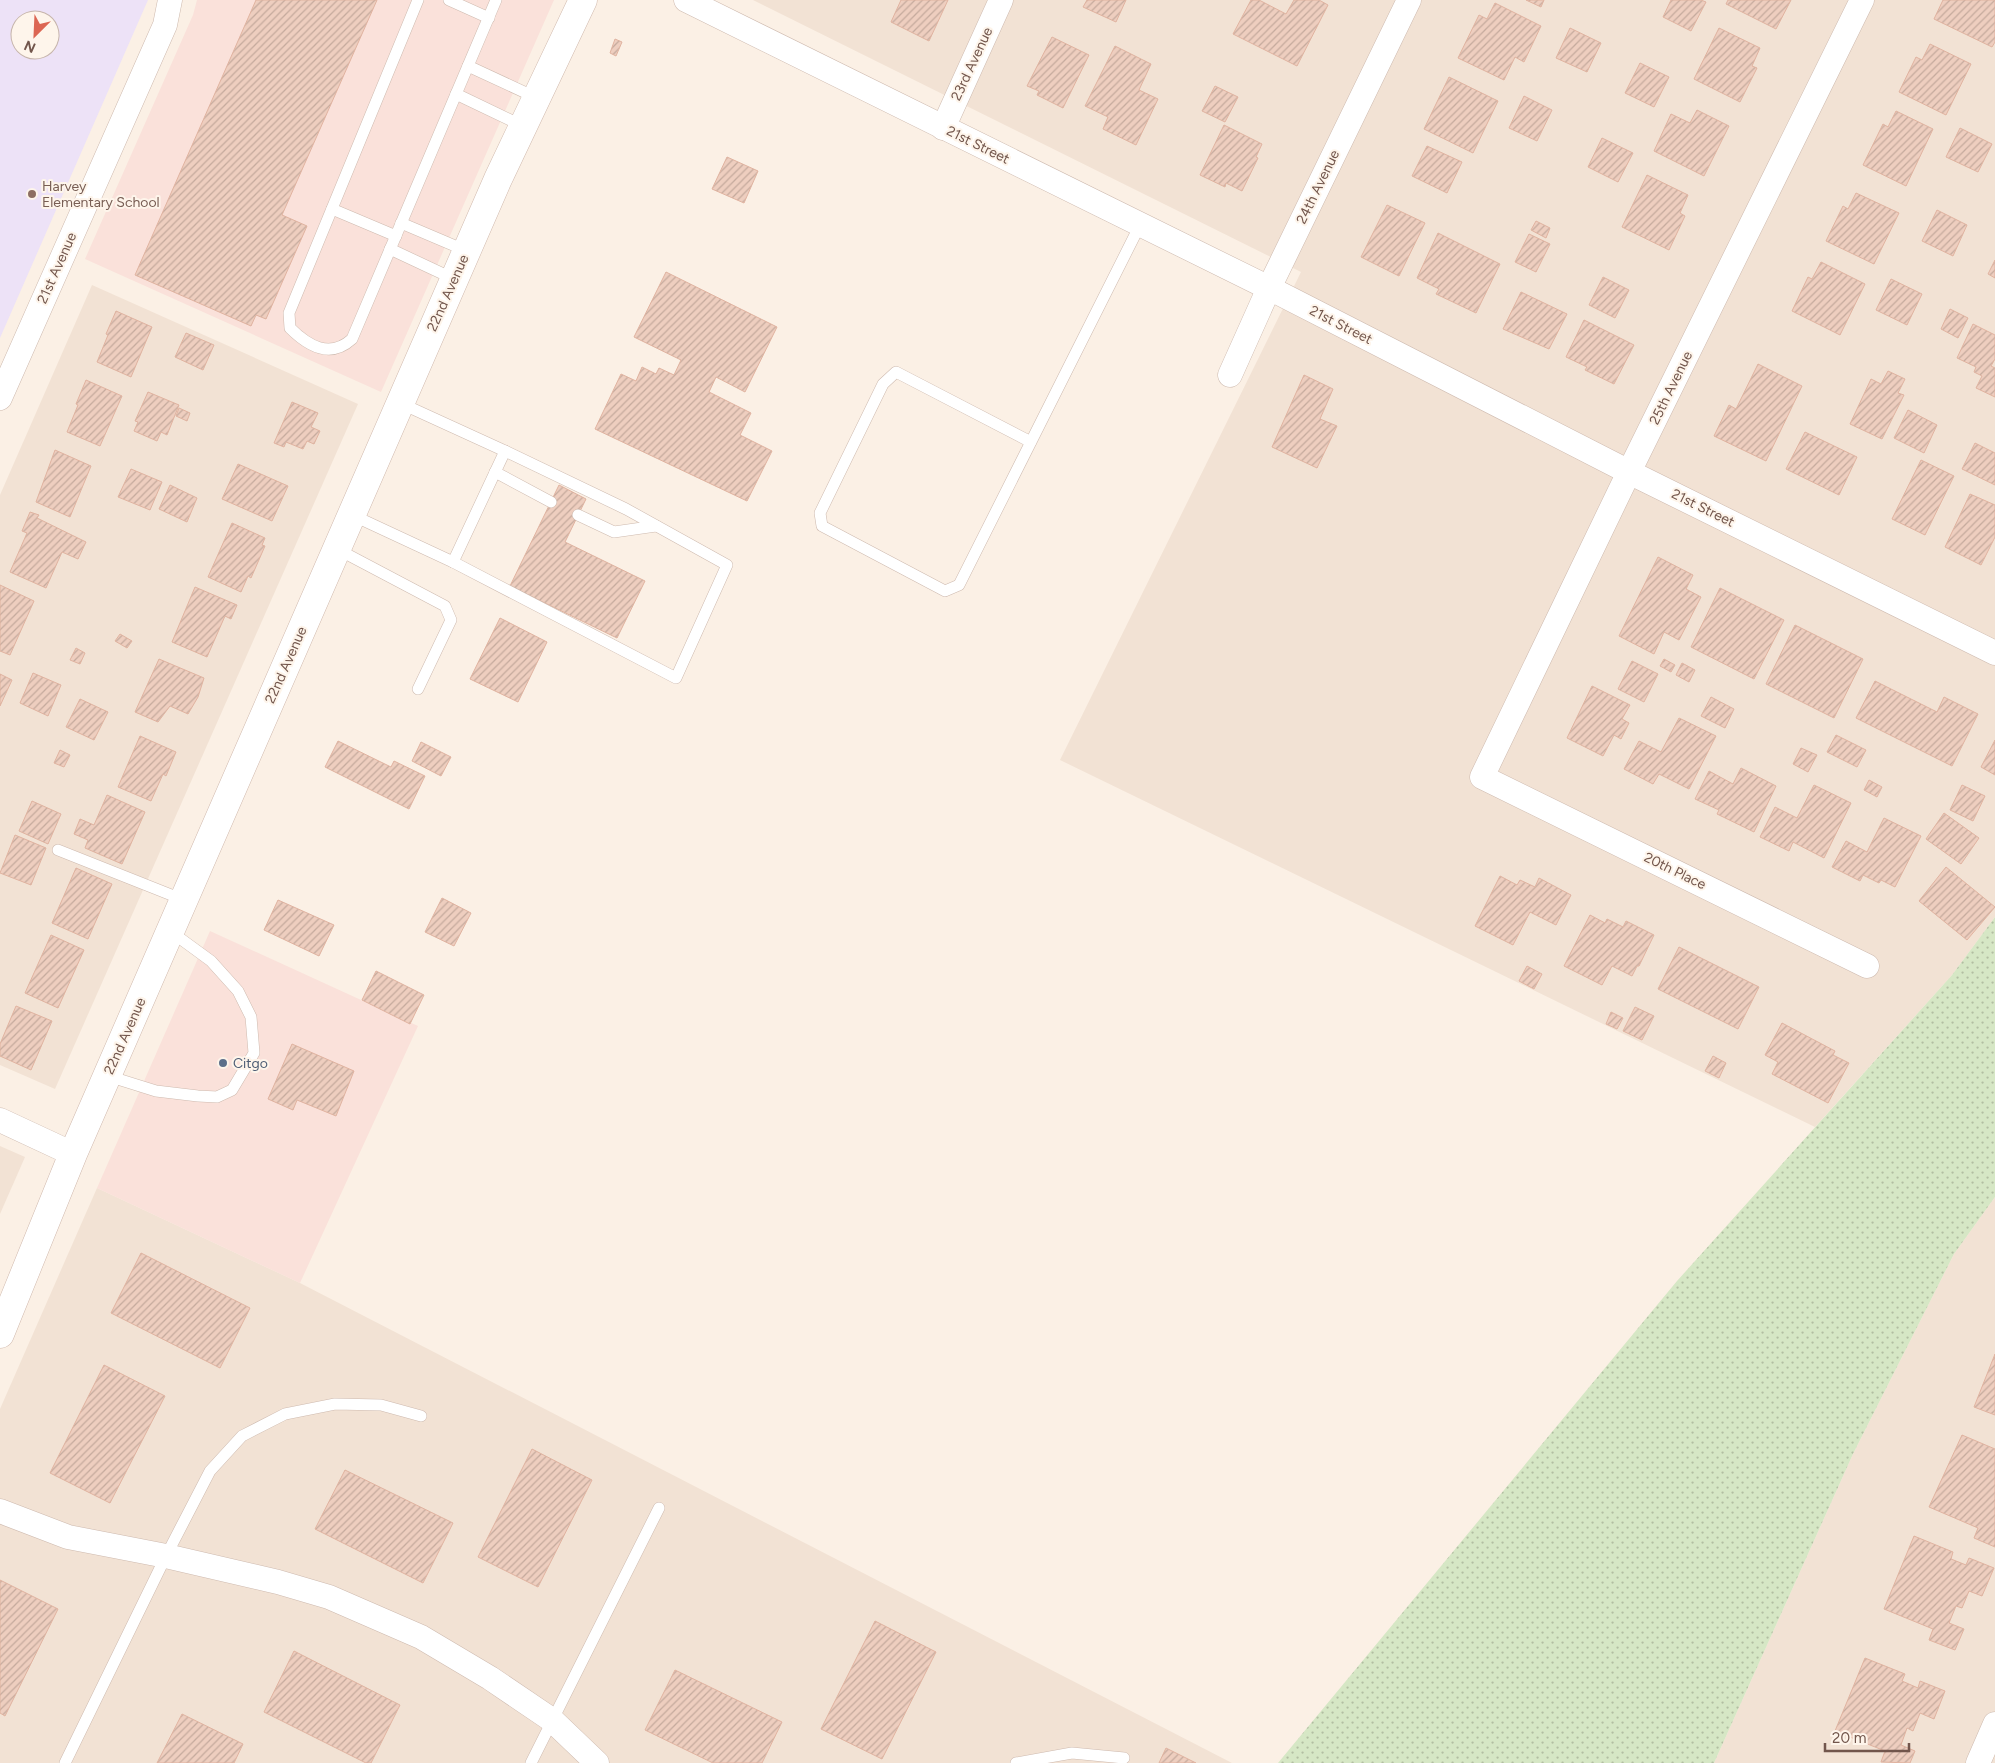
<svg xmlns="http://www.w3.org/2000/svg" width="1995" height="1763" font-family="Figtree,sans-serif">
	<defs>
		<pattern id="park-dots" width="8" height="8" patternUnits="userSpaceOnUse" patternTransform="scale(1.25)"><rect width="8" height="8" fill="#d6e7c5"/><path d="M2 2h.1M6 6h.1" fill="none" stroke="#b2bea2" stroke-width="1.8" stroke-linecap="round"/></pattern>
		<pattern id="building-hatch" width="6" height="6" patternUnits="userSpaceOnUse" patternTransform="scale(1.25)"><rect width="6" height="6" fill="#eecebf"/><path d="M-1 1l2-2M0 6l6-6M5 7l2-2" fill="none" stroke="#c5aa9d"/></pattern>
	</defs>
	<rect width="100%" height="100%" fill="#fbf0e5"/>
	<g fill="#f2e2d4">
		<polygon points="753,0 1995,0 1995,917 1952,975 1815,1127 1060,760 1301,272"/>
		<polygon points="92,285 358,404 55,1089 0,1065 0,495"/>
		<polygon points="0,1146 25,1157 0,1214"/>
		<polygon points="97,1188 300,1283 1232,1763 0,1763 0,1409"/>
		<polygon points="1995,1197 1995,1763 1714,1763 1853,1454 1954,1254"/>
	</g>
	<g fill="#fae1da">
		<polygon points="197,0 554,0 381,392 85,259 193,15"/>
		<polygon points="210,931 418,1026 300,1283 97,1188"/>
	</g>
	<path fill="#ede2f7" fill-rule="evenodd" d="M0 0H148L0 338ZM20 20H50V50H20Z"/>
	<polygon fill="url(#park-dots)" points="1995,917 1995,1197 1954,1254 1853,1454 1714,1763 1278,1763 1677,1281 1952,975"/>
	<g fill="url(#building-hatch)" stroke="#e0b3a0">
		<polygon points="256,0 377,0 282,215 307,226 266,319 256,315 251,326 135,275"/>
		<polygon points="901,0 948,0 929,41 891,22"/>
		<polygon points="1087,0 1126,0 1116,22 1083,7"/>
		<polygon points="1251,0 1259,0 1286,14 1294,0 1319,0 1328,5 1297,66 1233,34"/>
		<polygon points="1526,0 1544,0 1541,7"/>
		<polygon points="1671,0 1701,0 1706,2 1691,31 1663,17"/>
		<polygon points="1728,0 1791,0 1776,29 1726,4"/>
		<polygon points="1943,0 1995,0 1995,42 1992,47 1934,19"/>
		<polygon points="1495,3 1541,26 1524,62 1515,57 1504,80 1458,58 1479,15 1487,19"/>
		<polygon points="1570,28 1601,43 1587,72 1556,58"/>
		<polygon points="1719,28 1760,48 1752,66 1757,68 1740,102 1694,79"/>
		<polygon points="1052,37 1089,55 1063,108 1037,95 1039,91 1027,86"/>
		<polygon points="615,39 622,42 616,56 610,53"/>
		<polygon points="1930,44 1971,64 1946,115 1899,92 1916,57 1922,60"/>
		<polygon points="1115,46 1151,64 1139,90 1158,99 1136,145 1103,129 1108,117 1085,106"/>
		<polygon points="1640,63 1669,77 1654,107 1625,93"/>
		<polygon points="1449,77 1498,101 1473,153 1424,129"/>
		<polygon points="1215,86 1238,97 1225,122 1202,111"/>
		<polygon points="1524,96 1552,110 1537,141 1509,128"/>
		<polygon points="1697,110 1729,126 1704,176 1654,151 1671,114 1690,123"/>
		<polygon points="1896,111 1933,129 1906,186 1863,165 1883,124 1888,127"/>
		<polygon points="1224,125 1262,144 1256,157 1258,158 1242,191 1226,183 1225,187 1200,175"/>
		<polygon points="1960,128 1992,144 1978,172 1946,157"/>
		<polygon points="1602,138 1633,153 1618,182 1588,167"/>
		<polygon points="1427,146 1462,162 1447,193 1412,176"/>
		<polygon points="727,157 758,171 744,203 712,189"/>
		<polygon points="1647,175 1688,195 1680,213 1685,216 1669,250 1622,227"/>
		<polygon points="1856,193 1899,213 1874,264 1826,241 1843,206 1848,209"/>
		<polygon points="1387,205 1425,223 1399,276 1361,257"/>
		<polygon points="1937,210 1967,225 1953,256 1922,241"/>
		<polygon points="1536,221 1550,228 1546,238 1531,230"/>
		<polygon points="1438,233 1500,264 1476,313 1436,294 1439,289 1417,278"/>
		<polygon points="1529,234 1550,244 1536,272 1515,262"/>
		<polygon points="1995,260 1995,278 1988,274"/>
		<polygon points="1821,262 1865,284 1840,335 1792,311 1808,277 1812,279"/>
		<polygon points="666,272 777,327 745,392 716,377 709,392 751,413 740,435 772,451 747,501 595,429 621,374 636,381 642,367 656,374 659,368 674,375 681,360 634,337"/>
		<polygon points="1603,277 1629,290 1615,318 1589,305"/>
		<polygon points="1891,279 1922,294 1907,325 1876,310"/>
		<polygon points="1521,292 1567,314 1549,349 1503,329"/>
		<polygon points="1950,309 1968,318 1958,338 1941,329"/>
		<polygon points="116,311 152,327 131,377 97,362 108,335 106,334"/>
		<polygon points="1584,320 1634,345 1614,384 1585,370 1587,367 1566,357"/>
		<polygon points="1973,324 1995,335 1995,359 1991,366 1995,368 1995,397 1976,388 1982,376 1974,372 1976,367 1957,358"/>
		<polygon points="186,333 214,345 203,370 175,357"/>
		<polygon points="1758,364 1802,386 1766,461 1714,436 1729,405 1736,409"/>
		<polygon points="1888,371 1905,379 1898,393 1904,395 1882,439 1850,424 1871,379 1881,384"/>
		<polygon points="1304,375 1333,389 1320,419 1337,426 1317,468 1272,447"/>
		<polygon points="86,380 122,396 100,446 67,432 78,405 76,404"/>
		<polygon points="148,392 179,405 167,435 161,432 157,441 134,431 138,422 135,421"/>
		<polygon points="292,402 318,413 311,427 320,431 314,444 307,441 303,449 286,442 284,447 274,443"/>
		<polygon points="179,408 190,413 187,421 176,416"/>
		<polygon points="1908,410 1937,425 1924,453 1894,438"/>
		<polygon points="1805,432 1857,457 1839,495 1786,469"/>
		<polygon points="1975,443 1995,453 1995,485 1962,469"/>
		<polygon points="55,450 91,466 70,517 36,502"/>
		<polygon points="1921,460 1954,476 1925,535 1892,519"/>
		<polygon points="238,464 288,486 272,521 222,499"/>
		<polygon points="131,469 162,482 150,510 118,497"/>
		<polygon points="170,485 197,498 187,522 159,509"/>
		<polygon points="559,485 586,499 565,542 645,581 617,638 510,586"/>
		<polygon points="1970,494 1995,505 1995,537 1981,565 1945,547"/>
		<polygon points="30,512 39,515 37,518 86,542 78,559 62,552 46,588 10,572 27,533 22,531"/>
		<polygon points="232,523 265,538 262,545 265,546 251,578 248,576 241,592 208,577"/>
		<polygon points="1658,557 1693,575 1686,589 1701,597 1679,640 1664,632 1654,654 1619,636"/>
		<polygon points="0,585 34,601 10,655 0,651"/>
		<polygon points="195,587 237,605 231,619 225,616 207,657 172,642"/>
		<polygon points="1720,588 1784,620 1754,679 1691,647"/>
		<polygon points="500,618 547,642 518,702 470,679"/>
		<polygon points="1795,625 1863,659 1834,718 1766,684"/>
		<polygon points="120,634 132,641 127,648 115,641"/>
		<polygon points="76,648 85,653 80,664 70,660"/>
		<polygon points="159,659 204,678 198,697 188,714 170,706 158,722 135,712"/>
		<polygon points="1664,659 1675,665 1671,672 1660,666"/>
		<polygon points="1632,661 1658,674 1644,702 1618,689"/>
		<polygon points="1682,663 1695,670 1689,682 1676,675"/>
		<polygon points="33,673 61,685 48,716 20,703"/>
		<polygon points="0,674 12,680 0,706"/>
		<polygon points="1875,681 1937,712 1944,697 1978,714 1952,766 1856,718"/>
		<polygon points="1592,686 1630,705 1622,719 1629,723 1621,739 1614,735 1603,756 1567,738"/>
		<polygon points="1711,697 1734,709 1725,728 1701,716"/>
		<polygon points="80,699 108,712 94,740 66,727"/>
		<polygon points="1679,718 1716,736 1689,789 1659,774 1653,784 1624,769 1639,741 1661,752"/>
		<polygon points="1836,735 1866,750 1857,767 1827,752"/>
		<polygon points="140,736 176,752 166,776 163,774 151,801 118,787"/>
		<polygon points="1995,740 1995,775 1981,767"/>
		<polygon points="338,741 391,767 394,761 425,776 409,809 325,767"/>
		<polygon points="421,742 451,757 441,776 412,761"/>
		<polygon points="1801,748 1817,755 1808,772 1793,764"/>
		<polygon points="60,750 70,755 64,767 54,763"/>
		<polygon points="1741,768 1776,786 1754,832 1717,814 1719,810 1695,799 1709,771 1733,784"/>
		<polygon points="1869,780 1882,787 1877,797 1864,790"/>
		<polygon points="1814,785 1851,803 1824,858 1793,842 1789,851 1760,837 1775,807 1797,818"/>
		<polygon points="1962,785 1985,796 1973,821 1950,810"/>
		<polygon points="107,795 145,812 122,864 85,848 88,840 74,834 80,819 94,825"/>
		<polygon points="32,801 61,814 48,844 19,831"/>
		<polygon points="1944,813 1979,838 1961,864 1926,839"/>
		<polygon points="1884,818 1921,836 1895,887 1881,880 1879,883 1863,875 1860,881 1832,867 1846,841 1867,852"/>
		<polygon points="15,835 46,848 31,885 0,873"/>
		<polygon points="1946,867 1995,907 1967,940 1919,901"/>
		<polygon points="76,868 112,884 88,939 52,923"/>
		<polygon points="1500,876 1517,885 1520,880 1535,887 1539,878 1571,895 1556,925 1530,912 1513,945 1475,926"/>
		<polygon points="442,898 471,913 454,946 425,932"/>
		<polygon points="278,900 334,925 319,956 264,930"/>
		<polygon points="1590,915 1605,923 1607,919 1623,927 1626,921 1654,935 1639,966 1637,966 1632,976 1612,966 1602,985 1564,966"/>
		<polygon points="51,935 84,950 58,1008 25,993"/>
		<polygon points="1679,947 1759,987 1738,1029 1658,989"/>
		<polygon points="1527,966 1542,974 1534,989 1519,981"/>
		<polygon points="376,971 424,995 410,1024 362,1000"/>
		<polygon points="16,1006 52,1021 31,1070 0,1056 0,1044"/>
		<polygon points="1635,1007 1654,1016 1642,1040 1623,1031"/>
		<polygon points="1611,1012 1623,1018 1617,1029 1606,1024"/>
		<polygon points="1782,1023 1835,1051 1833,1055 1849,1063 1828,1103 1772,1074 1778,1062 1765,1055"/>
		<polygon points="292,1044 354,1071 336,1116 297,1100 293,1110 268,1099"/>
		<polygon points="1713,1056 1726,1063 1719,1078 1705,1071"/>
		<polygon points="141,1253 250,1308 220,1368 111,1313"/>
		<polygon points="1995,1354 1995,1415 1974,1407"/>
		<polygon points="104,1365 165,1396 110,1503 50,1473"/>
		<polygon points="1962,1435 1995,1449 1995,1547 1974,1538 1978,1528 1929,1507"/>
		<polygon points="532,1449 592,1480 538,1587 478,1557"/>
		<polygon points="345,1470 453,1523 423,1583 315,1529"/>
		<polygon points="1914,1536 1953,1552 1951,1559 1966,1565 1969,1558 1994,1568 1982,1596 1969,1591 1962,1608 1956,1606 1949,1623 1964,1629 1955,1650 1929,1640 1933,1629 1884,1609"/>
		<polygon points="0,1580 58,1609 5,1716 0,1713"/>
		<polygon points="875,1621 936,1652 882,1759 821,1729"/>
		<polygon points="294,1651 400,1705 371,1763 366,1763 264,1712"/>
		<polygon points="1865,1658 1905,1674 1902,1681 1918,1688 1920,1681 1945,1691 1934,1719 1920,1713 1913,1731 1907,1728 1901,1745 1915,1751 1910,1763 1881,1762 1885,1751 1835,1731"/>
		<polygon points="675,1670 782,1722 762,1763 713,1763 645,1730"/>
		<polygon points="182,1714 243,1744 234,1763 157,1763"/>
		<polygon points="1166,1748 1196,1763 1159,1763"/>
	</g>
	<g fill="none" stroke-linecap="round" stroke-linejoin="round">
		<g stroke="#cebaaf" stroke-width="12">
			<g id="lane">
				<path d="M418 0 289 313 290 328C308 346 330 359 352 339L496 0"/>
				<polyline points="449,0 489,18"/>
				<polyline points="468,66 537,98"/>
				<polyline points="456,94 523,126"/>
				<polyline points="332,209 396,236"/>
				<polyline points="401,223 467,251"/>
				<polyline points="390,249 454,279"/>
				<polyline points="1031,442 896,372 883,384 820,513 822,526 945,591 959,585 1140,225"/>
				<polyline points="495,472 551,502"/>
				<polyline points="352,515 453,562 505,451 400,403"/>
				<polyline points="578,515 614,532 656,526"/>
				<polyline points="337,549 445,606 451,620 418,689"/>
				<polyline points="453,562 676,678 727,565 626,509 505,451"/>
				<polyline points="58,850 184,900"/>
				<polyline points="108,1076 156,1091 198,1096 217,1097 232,1090 254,1053 251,1017 238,991 211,961 170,931"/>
				<polyline points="65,1763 166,1556 210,1471 242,1436 285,1414 335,1404 381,1405 421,1416"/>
				<polyline points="531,1763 659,1508"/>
				<polyline points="1016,1763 1072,1753 1124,1758"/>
			</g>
		</g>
		<g stroke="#cebaaf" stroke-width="25">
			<g id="street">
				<polyline points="686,0 1269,288 1629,472 1995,653"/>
				<polyline points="1862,0 1629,472 1482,777 1867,966"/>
				<polyline points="943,128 1001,0"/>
				<polyline points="1230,375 1269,288 1409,0"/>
				<polyline points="0,398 165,25 170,0"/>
				<polyline points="0,1120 73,1154"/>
				<polyline points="0,1511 68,1537 166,1556 278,1582 329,1597 421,1637 490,1678 552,1720 597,1763"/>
				<polyline points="1978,1763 1995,1724"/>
			</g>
		</g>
		<g stroke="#d0b9ad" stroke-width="29">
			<polyline id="secondary" points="0,1334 73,1154 498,179 583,0"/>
		</g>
		<use href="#lane" stroke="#fff" stroke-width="11"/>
		<use href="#street" stroke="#fff" stroke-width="24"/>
		<use href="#secondary" stroke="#fff" stroke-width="28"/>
	</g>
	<circle fill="#8d6e63" stroke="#fef5eb" stroke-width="2" cx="32" cy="194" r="5"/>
	<circle fill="#5c6f8a" stroke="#fef5eb" stroke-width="2" cx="223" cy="1063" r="5"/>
	<g text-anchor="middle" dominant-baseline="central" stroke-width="4" stroke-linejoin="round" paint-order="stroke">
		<g font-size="14" fill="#72564c" stroke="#fef5eb">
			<text transform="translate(972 64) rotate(-65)">23rd Avenue</text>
			<text transform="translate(978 145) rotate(26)">21st Street</text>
			<text transform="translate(1318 187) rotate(-64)">24th Avenue</text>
			<text transform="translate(57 268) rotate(-66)">21st Avenue</text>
			<text transform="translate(448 293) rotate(-66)">22nd Avenue</text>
			<text transform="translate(1341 325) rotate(27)">21st Street</text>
			<text transform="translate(1671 388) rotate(-64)">25th Avenue</text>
			<text transform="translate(1703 508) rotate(26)">21st Street</text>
			<text transform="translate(286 665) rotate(-66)">22nd Avenue</text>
			<text transform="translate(1675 871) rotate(26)">20th Place</text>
			<text transform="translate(125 1036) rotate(-66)">22nd Avenue</text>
		</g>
		<g font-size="14" fill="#785e54" stroke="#fef5eb" text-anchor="start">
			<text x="42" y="186">Harvey<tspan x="42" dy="16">Elementary School</tspan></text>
		</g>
		<g font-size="14" fill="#4e5e75" stroke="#fef5eb" text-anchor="start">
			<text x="233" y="1063">Citgo</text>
		</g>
	</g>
	<g transform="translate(35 35) rotate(204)"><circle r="24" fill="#fef5eb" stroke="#c6b5ab"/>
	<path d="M0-4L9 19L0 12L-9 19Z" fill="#dc6653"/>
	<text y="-8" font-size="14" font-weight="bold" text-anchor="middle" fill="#72564c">N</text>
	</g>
	<path d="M1825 1743v8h84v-8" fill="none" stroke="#72564c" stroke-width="2.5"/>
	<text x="1832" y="1743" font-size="15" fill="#72564c" stroke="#fef5eb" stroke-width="4" paint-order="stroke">20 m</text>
</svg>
